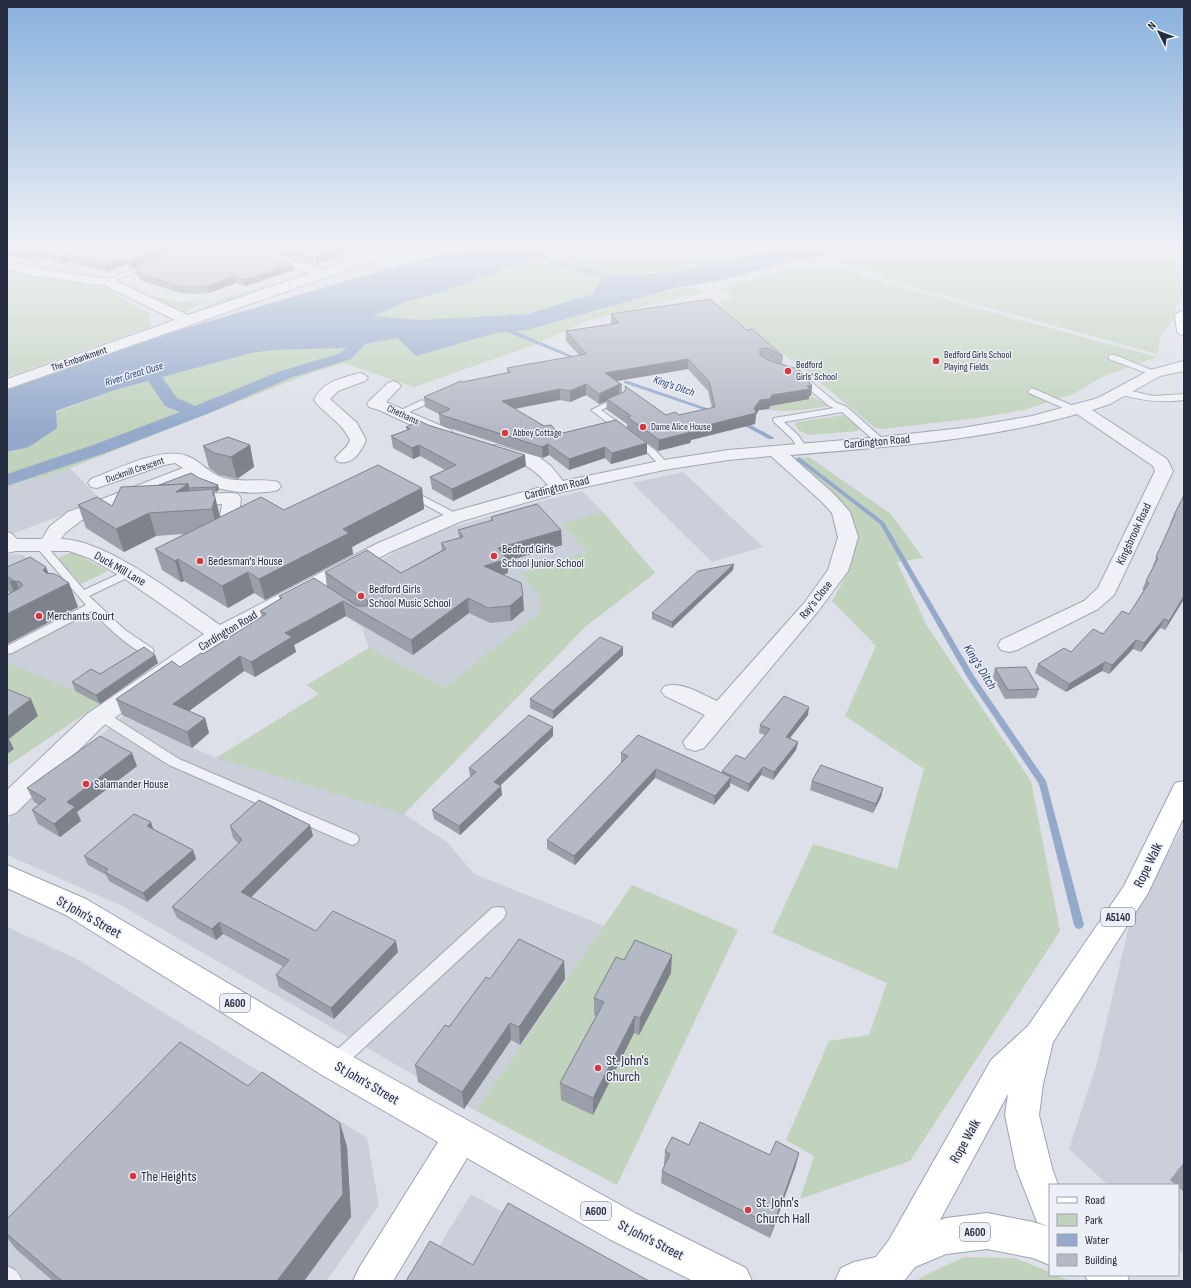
<svg xmlns="http://www.w3.org/2000/svg" width="1191" height="1288" font-family="'Sofia Sans Condensed',sans-serif">
	<rect width="100%" height="100%" fill="#dde0e8"/>
	<g fill="#cbcfda">
		<polygon points="70,468 101,500 7,536 7,485 43,477"/>
		<polygon points="683,472 763,547 712,562 632,483"/>
		<polygon points="582,491 603,512 655,573 585,627 404,814 447,842 474,874 604,926 476,1111 122,906 7,855 7,832 11,812 123,716 216,758 319,694 307,685 369,648 362,627 310,594 370,566 426,535 538,502"/>
		<polygon points="11,554 23,555 47,573 7,596 7,556"/>
		<polygon points="80,608 158,663 7,766 7,645"/>
		<polygon points="1184,825 1184,1255 1178,1249 1178,1185 1108,1185 1069,1149 1096,1066 1130,922"/>
		<polygon points="7,927 77,959 367,1138 379,1205 327,1281 7,1281"/>
		<polygon points="471,1194 627,1281 418,1281"/>
	</g>
	<g fill="#c1d3bd">
		<path d="M570 247H778C727 259 676 277 623 276 598 275 572 264 549 257L550 254Z"/>
		<polygon points="915,247 1184,247 1184,294 1176,305 1176,321 1172,321 1160,336 1158,354 895,282 838,261"/>
		<polygon points="534,259 543,260 601,277 593,294 527,314 458,319 419,320 397,318 393,339 397,338 416,356 496,333 527,330 645,296 692,286 703,292 584,322 537,344 414,387 343,363 306,375 70,468 43,477 7,485 7,452 16,451 56,412 115,390 251,353 274,350 344,348 373,316 405,302 441,292"/>
		<polygon points="819,265 838,269 846,269 888,284 1157,357 1104,376 1073,394 1024,410 977,418 881,429 874,427 805,370 746,327 726,322 711,308 723,306 717,302 735,297 721,288 802,266"/>
		<polygon points="7,271 103,287 150,314 150,327 7,377"/>
		<polygon points="264,286 271,289 197,312 192,312 223,298"/>
		<polygon points="151,295 179,302 211,300 185,312 148,296"/>
		<path d="M811 396 830 406C818 408 778 414 769 409L770 406 808 399 805 397Z"/>
		<polygon points="843,415 859,428 858,431 808,435 800,431 795,425 797,422"/>
		<polygon points="809,457 891,514 923,558 897,562 927,626 1031,781 1060,931 910,1161 800,1199 814,1156 786,1140 829,1041 869,1035 887,983 772,933 813,844 897,869 924,769 845,716 876,646 832,601 848,572 855,538 785,459"/>
		<polygon points="603,512 655,573 585,627 404,814 216,758 319,694 307,685 369,648 444,688 540,612 541,598 521,573 588,552 562,524"/>
		<polygon points="72,552 81,556 108,571 81,584 58,558"/>
		<polygon points="7,663 75,691 100,704 7,766"/>
		<polygon points="632,885 738,930 617,1185 476,1111"/>
		<polygon points="964,1257 1015,1258 1050,1272 1050,1275 1056,1275 1069,1281 918,1281 921,1277"/>
	</g>
	<path fill="#95aacb" fill-rule="evenodd" d="M468 247H570L550 254 549 257 609 274 623 276 676 272 778 247H877L784 263 727 279 675 288 527 330 496 333 416 356 397 338 344 348 274 350 251 353 115 390 56 411 57 428 29 447 7 452V390L182 329 405 264ZM534 259 544 260 601 278 593 294 527 314 419 320 374 316 405 302 441 292Z"/>
	<g fill="none" stroke-linecap="round" stroke-linejoin="round">
		<g fill="#95aacb" fill-rule="evenodd">
			<polygon points="504,328 508,328 573,356 569,357 516,336 504,330"/>
			<polygon points="624,381 628,381 718,412 717,413 713,413 624,383"/>
			<polygon points="747,423 773,437 774,438 773,439 769,439 745,426 744,425"/>
			<polygon points="799,457 884,522 974,676 1046,781 1084,925 1082,928 1079,929 1076,928 1074,925 1039,784 967,677 880,524 797,460 796,459"/>
		</g>
		<polygon fill="#95aacb" fill-rule="evenodd" points="371,327 376,328 378,331 351,359 290,378 212,412 108,452 7,486 7,474 96,444 180,412 165,406 140,369 142,366 148,364 154,366 177,398 195,406 278,372 341,353 366,328"/>
		<g stroke="#a2a6b2" stroke-width="2">
			<g id="service">
				<polygon points="183,247 193,247 169,257 168,261 107,283 103,283 101,282 162,259 163,255"/>
				<polygon points="1109,355 1115,355 1159,373 1155,375 1152,375 1109,359"/>
				<polygon points="800,374 803,375 835,402 847,407 884,440 886,442 884,444 878,444 842,412 784,422 798,435 808,449 803,452 800,451 792,439 774,422 773,420 774,418 834,408 829,406 797,379 796,377 797,375"/>
				<polygon points="1032,388 1078,408 1079,410 1078,412 1072,412 1029,393 1028,391"/>
				<path d="M1123 389 1153 396 1184 394V400C1161 403 1142 401 1120 394L1119 392Z"/>
				<polygon points="620,396 623,397 624,399 623,401 601,410 655,450 667,463 669,465 667,467 661,467 649,454 591,410"/>
				<polygon points="422,400 426,403 425,405 402,415 399,416 395,413"/>
				<polygon points="415,492 459,515 460,517 459,519 451,519 411,497 410,495 411,493"/>
				<path d="M7 532C13 533 18 540 21 545L20 547H12L7 541Z"/>
				<path d="M49 541 54 544 50 550 84 590 125 571H133L135 573 133 575 89 596 125 630 152 648 154 651 152 654C137 658 103 622 92 611L12 653 7 654V646L86 605 39 550 45 542Z"/>
				<polygon points="102,712 107,713 179,759 357,835 359,839 357,843 352,845 347,843 169,765 97,719 96,716 97,713"/>
				<polygon points="498,907 504,908 506,913 504,918 341,1069 335,1071 329,1069 326,1063 329,1057 492,908"/>
				<path d="M7 1266C15 1269 19 1273 22 1281H7Z"/>
			</g>
		</g>
		<g stroke="#a2a6b2" stroke-width="2">
			<g id="minor">
				<polygon points="229,247 249,247 329,271 331,274 329,277 321,277 231,250"/>
				<path d="M1184 361V371L1160 376 1110 404 1092 410 1167 459 1173 471 1114 595 1098 609 1017 650 1009 652 1001 650 998 645 1001 640 1084 601 1098 588 1155 471 1153 466 1077 414C983 441 886 447 790 455L834 494 850 512 858 537 851 562 848 571 819 610 704 748 695 751 686 748 683 742 705 715 665 696 661 691 665 686C682 681 701 694 717 701L805 602 828 570 838 537 832 513 822 502 771 456 728 460 664 470 562 492 462 521 390 552 227 639 103 726 16 813 7 816V790L87 714 204 634 122 577 89 558 69 551H16L7 553V541L16 539H42L50 526 68 512 183 468 175 463 164 465 97 488 91 487 88 483 91 479C116 470 161 446 187 456 201 461 209 474 224 478 242 483 261 478 278 482L281 486 278 490C254 496 212 492 193 476L82 520 65 533 61 539C106 539 182 599 220 625L376 544 448 513 548 485C529 462 517 462 491 454L488 450 491 446 497 445 539 457 551 466 563 481 664 460 728 450 881 437 962 428 1032 416 1098 398 1150 370Z"/>
				<path d="M360 373 365 375 368 378 365 381 338 391 330 399 357 423 366 440C361 452 353 465 338 462L335 458 347 446 350 440C342 422 325 415 314 400 323 381 342 378 360 373Z"/>
				<polygon points="393,381 398,383 401,386 386,402 451,430 453,434 451,438 445,439 439,438 379,410 369,407 367,404 369,401 388,383"/>
				<path d="M232 493 238 494 241 498 239 515 245 518 247 522 245 526C235 528 225 525 220 517L222 504 186 506 180 504 177 500 180 496 186 494Z"/>
			</g>
		</g>
		<g stroke="#a2a6b2" stroke-width="2">
			<polygon id="tertiary" points="388,247 407,247 405,250 7,389 7,379 175,320 106,286 36,276 7,269 7,261 36,268 114,280 188,315"/>
		</g>
		<g stroke="#9ba3b5" stroke-width="2">
			<g id="primary">
				<polygon points="1184,311 1184,335 1179,334 1177,331 1175,316 1177,313"/>
				<polygon points="1184,781 1184,817 1148,893 1053,1042 1043,1084 1039,1115 1052,1168 1058,1185 1050,1185 1050,1227 1037,1222 1016,1168 1005,1115 1008,1094 940,1220 946,1218 987,1213 1033,1222 1050,1227 1050,1265 1033,1258 987,1249 946,1254 915,1267 904,1281 835,1281 841,1268 854,1262 876,1257 889,1240 991,1060 1028,1026 1124,886 1175,783"/>
				<polygon points="7,865 86,899 346,1053 635,1213 746,1268 752,1281 693,1281 609,1239 467,1158 393,1281 353,1281 359,1268 438,1142 322,1075 66,915 7,888"/>
				<polygon points="1085,1275 1127,1275 1129,1281 1088,1281"/>
			</g>
		</g>
		<use href="#service" fill="#f0f1f6" fill-rule="evenodd"/>
		<use href="#minor" fill="#f0f1f6" fill-rule="evenodd"/>
		<use href="#tertiary" fill="#f0f1f6" fill-rule="evenodd"/>
		<use href="#primary" fill="#fff" fill-rule="evenodd"/>
	</g>
	<g fill="#9b9fa9" fill-rule="evenodd">
		<polygon points="7,247 178,247 162,254 161,258 292,264 294,270 246,286 236,283 209,293 192,294 180,293 142,281 136,274 134,268 131,269 127,264 107,272 69,262 62,264 37,257 30,259 23,257 20,258 7,254"/>
		<polygon points="255,247 346,247 346,252 317,264 314,262 310,264"/>
		<path d="M611 314 747 330 783 356 782 365 810 380 809 383 812 385 811 396H809V399L770 406 769 409 759 410 756 415 755 424 691 440 690 443 658 451 627 428V424L606 409 607 401 599 404 586 395 570 402 560 400 515 409 544 426 559 434 647 454 611 464 605 458 569 470 549 455 543 458 443 426 440 424 439 414 425 407 424 397 463 382 507 373V368L579 355 566 341V331L611 324ZM688 369 708 391 712 408 679 415H666L625 386V390L624 392 622 393V385L617 381Z"/>
		<polygon points="428,425 526,466 453,501 432,489 430,477 445,470 420,456 413,459 393,448 391,436 407,430 406,427"/>
		<polygon points="250,445 254,467 237,479 219,475 209,468 203,446"/>
		<polygon points="199,478 218,485 219,490 216,492 214,492 220,517 284,510 422,488 424,509 352,547 353,554 265,600 254,593 228,608 184,581 181,582 162,570 155,549 184,534 156,536 124,552 86,528 78,505 112,506 159,485"/>
		<polygon points="1184,495 1184,599 1165,630 1160,628 1141,652 1133,649 1109,674 1102,671 1066,692 1035,673 1038,664 1071,652 1103,634 1129,614 1144,590 1142,590 1146,581 1154,566 1153,565 1172,523 1170,523"/>
		<polygon points="491,517 561,530 562,545 507,561 508,573 503,575 524,610 511,621 490,623 469,613 413,655 346,616 294,645 296,652 255,677 244,671 189,711 205,718 209,733 192,748 122,715 116,699 180,667 203,654 262,617 260,611 280,599 279,596 327,587 325,572 401,573 442,550 441,543 459,538 458,530 491,521"/>
		<polygon points="7,567 48,573 69,583 78,607 7,644 7,595 10,594 7,588"/>
		<polygon points="733,570 672,628 652,619 652,613"/>
		<polygon points="155,655 158,663 100,704 75,691 72,682 100,674"/>
		<polygon points="623,655 553,719 530,708 530,699"/>
		<polygon points="995,668 1039,689 1036,698 1005,699 993,677"/>
		<polygon points="808,715 790,738 798,742 796,750 773,780 761,775 748,792 730,783 730,786 714,805 655,778 575,865 547,849 547,840 622,762 621,762 621,753 722,773 722,771 745,759 765,735 759,733 760,725"/>
		<polygon points="553,736 500,786 502,795 460,835 434,819 432,810 470,777 469,768"/>
		<polygon points="137,766 77,812 81,821 60,837 38,824 32,810 39,805 34,802 27,788"/>
		<polygon points="812,781 883,788 881,797 873,813 810,790"/>
		<polygon points="310,825 313,836 251,897 316,931 398,952 334,1019 279,987 276,975 284,967 223,934 216,940 177,918 172,907 239,844 233,838 230,826"/>
		<polygon points="153,829 193,850 196,859 147,902 109,881 106,875 88,865 84,856"/>
		<polygon points="624,960 671,973 639,1035 634,1033 593,1115 561,1100 560,1083 596,1016 594,1015 594,998"/>
		<polygon points="564,961 565,979 520,1045 511,1040 464,1109 418,1082 415,1065 490,979"/>
		<polygon points="248,1086 340,1123 347,1147 351,1217 304,1281 53,1281 17,1250 7,1238 7,1219"/>
		<polygon points="689,1145 770,1155 796,1165 770,1238 661,1183 662,1171 665,1165 664,1164 665,1151"/>
		<polygon points="1184,1162 1184,1192 1178,1187 1178,1185 1176,1185 1170,1180"/>
	</g>
	<g fill="#7e828a">
		<polygon points="161,247 178,247 162,254 161,258 131,269 130,262"/>
		<polygon points="342,247 346,247 346,252 317,264 316,257"/>
		<polygon points="21,250 23,257 20,258 17,251"/>
		<polygon points="35,250 37,257 30,259 28,252"/>
		<polygon points="67,255 69,262 62,264 60,258"/>
		<polygon points="313,256 314,262 310,264 309,257"/>
		<polygon points="126,258 127,264 107,272 105,265"/>
		<polygon points="292,264 294,270 246,286 245,280"/>
		<polygon points="234,276 236,283 209,293 208,286"/>
		<polygon points="688,359 688,369 605,383 605,373"/>
		<polygon points="806,380 810,380 809,386 812,385 811,396 809,396 809,399 770,406 769,409 759,410 756,415 755,424 691,440 690,443 658,451 659,440 688,430"/>
		<polygon points="586,384 586,395 570,402 570,391"/>
		<polygon points="620,384 619,395 607,399 607,401 599,404 599,394"/>
		<polygon points="560,389 560,400 502,411 502,401"/>
		<polygon points="647,443 647,454 611,464 612,453"/>
		<polygon points="548,444 549,455 543,458 542,447"/>
		<polygon points="250,445 254,467 237,479 231,457"/>
		<polygon points="419,445 420,456 413,459 412,448"/>
		<polygon points="605,447 605,458 569,470 569,459"/>
		<polygon points="525,455 526,466 453,501 452,489"/>
		<polygon points="188,484 194,507 176,492"/>
		<polygon points="218,485 219,490 216,492 215,487"/>
		<polygon points="422,488 424,509 352,547 353,554 265,600 259,579 343,529"/>
		<polygon points="213,489 221,521 218,532 212,509"/>
		<polygon points="149,513 156,536 124,552 116,529"/>
		<polygon points="561,530 562,545 507,561 508,573 485,581 484,566 498,548"/>
		<polygon points="178,559 184,581 181,582 175,561"/>
		<polygon points="734,564 733,570 672,628 672,622"/>
		<polygon points="46,567 55,590 69,583 78,607 7,644 7,614"/>
		<polygon points="248,572 254,593 228,608 222,586"/>
		<polygon points="16,581 25,605 20,606 10,582"/>
		<polygon points="523,595 524,610 511,621 510,606"/>
		<polygon points="1184,596 1184,599 1165,630 1169,621"/>
		<polygon points="468,598 469,613 413,655 411,640"/>
		<polygon points="343,601 346,616 294,645 296,652 255,677 251,662 285,633"/>
		<polygon points="1164,619 1160,628 1141,652 1144,643"/>
		<polygon points="1136,640 1133,649 1109,674 1112,665"/>
		<polygon points="623,647 623,655 553,719 553,711"/>
		<polygon points="155,655 158,663 100,704 96,695"/>
		<polygon points="240,656 244,671 178,719 173,704"/>
		<polygon points="1105,662 1102,671 1066,692 1069,684"/>
		<polygon points="31,699 38,716 9,739 14,749 7,754 7,717"/>
		<polygon points="809,707 808,715 785,744 786,737"/>
		<polygon points="205,718 209,733 192,748 187,732"/>
		<polygon points="553,727 553,736 494,791 494,782"/>
		<polygon points="798,742 796,750 773,780 774,772"/>
		<polygon points="132,753 137,766 77,812 81,821 60,837 54,824 67,802"/>
		<polygon points="763,767 761,775 748,792 749,784"/>
		<polygon points="656,769 655,778 575,865 574,856"/>
		<polygon points="731,777 730,786 714,805 715,796"/>
		<polygon points="501,786 502,795 460,835 459,826"/>
		<polygon points="883,788 881,797 873,813 876,804"/>
		<polygon points="151,822 154,831 147,826"/>
		<polygon points="310,825 313,836 245,903 241,892"/>
		<polygon points="193,850 196,859 147,902 143,893"/>
		<polygon points="219,922 223,934 216,940 212,929"/>
		<polygon points="396,941 398,952 334,1019 331,1008"/>
		<polygon points="672,955 671,973 639,1035 640,1018"/>
		<polygon points="564,961 565,979 520,1045 519,1027"/>
		<polygon points="635,1016 634,1033 593,1115 593,1098"/>
		<polygon points="510,1023 511,1040 464,1109 462,1092"/>
		<polygon points="340,1123 347,1147 351,1217 304,1281 277,1281"/>
		<polygon points="799,1153 796,1165 770,1238 773,1226"/>
	</g>
	<g fill="#b4b9c5" stroke="#7e828a">
		<polygon points="7,247 161,247 159,251 130,262 126,258 105,265 67,255 60,258 35,250 28,252 21,250 17,251"/>
		<polygon points="179,247 237,247 292,264 245,280 234,276 208,286 190,287 178,286 140,274 134,267 167,256 169,251"/>
		<polygon points="276,247 342,247 316,257 313,256 309,257"/>
		<polygon points="710,299 747,330 752,329 783,356 767,348 760,349 760,355 770,361 798,369 810,380 806,380 812,385 807,386 810,389 772,395 770,399 760,400 754,408 756,413 688,430 691,432 659,440 627,417 631,416 607,399 624,392 626,389 625,386 666,415 675,412 679,415 715,407 709,381 688,359 605,373 622,385 620,384 599,394 586,384 570,391 560,389 502,401 544,426 551,425 559,434 616,420 647,443 612,453 605,447 569,459 548,444 542,447 441,415 439,414 450,409 424,397 461,381 463,382 511,372 507,368 586,354 566,331 619,323 611,314"/>
		<polygon points="420,421 428,425 525,455 452,489 430,477 456,465 419,445 412,448 391,436 410,429 406,427"/>
		<polygon points="228,437 250,445 231,457 214,453 203,446"/>
		<polygon points="378,465 422,488 343,529 349,533 259,579 248,572 222,586 178,559 175,561 155,549 261,497 284,510"/>
		<polygon points="191,473 199,478 218,485 215,487 189,488 188,484 159,485"/>
		<polygon points="188,484 176,492 213,489 213,494 215,498 212,509 149,513 116,529 78,505 97,497 112,506 121,487"/>
		<polygon points="1184,495 1184,596 1169,621 1164,619 1144,643 1136,640 1112,665 1105,662 1069,684 1038,664 1064,648 1071,652 1093,629 1103,634 1122,611 1129,614 1149,583 1146,581 1158,558 1156,557 1175,515 1174,515"/>
		<polygon points="537,504 561,530 498,548 507,559 484,566 521,583 523,595 510,606 488,608 468,598 411,640 343,601 285,633 292,637 251,662 240,656 173,704 205,718 187,732 116,699 172,661 180,667 201,653 203,654 266,614 260,611 282,598 279,596 314,578 357,606 367,606 368,601 325,572 367,550 401,573 446,549 441,543 463,537 458,530 493,520 491,517"/>
		<polygon points="30,557 46,567 43,570 46,573 55,574 69,583 7,614 7,595 20,588 23,585 20,582 16,581 10,582 14,581 7,576 7,567"/>
		<polygon points="734,564 672,622 652,613 698,571"/>
		<polygon points="600,637 623,647 553,711 530,699"/>
		<polygon points="144,647 155,655 96,695 72,682 91,669 100,674"/>
		<polygon points="1026,667 1039,689 1008,690 995,668"/>
		<polygon points="7,689 31,699 7,717"/>
		<polygon points="784,696 809,707 786,737 798,742 774,772 763,767 749,784 722,771 736,755 745,759 770,729 760,725"/>
		<polygon points="529,715 553,727 494,782 501,786 459,826 432,810 476,772 469,768"/>
		<polygon points="638,735 731,777 715,796 656,769 574,856 547,840 628,756 621,753"/>
		<polygon points="100,736 132,753 67,802 75,807 54,824 32,810 46,799 27,788"/>
		<polygon points="821,765 883,788 876,804 812,781"/>
		<polygon points="259,800 310,825 241,892 316,931 333,911 396,941 331,1008 276,975 289,960 219,922 212,929 172,907 242,840 230,826"/>
		<polygon points="134,814 151,822 147,826 193,850 143,893 105,872 108,869 84,856"/>
		<polygon points="519,939 564,961 519,1027 510,1023 462,1092 415,1065 445,1025 449,1027 486,977 490,979"/>
		<polygon points="635,940 672,955 640,1018 635,1016 593,1098 560,1083 604,1002 594,998 616,957 624,960"/>
		<polygon points="180,1042 248,1086 262,1072 340,1123 343,1194 277,1281 62,1281 7,1234 7,1219"/>
		<polygon points="700,1122 770,1155 776,1141 799,1153 773,1226 662,1171 670,1154 665,1151 672,1137 689,1145"/>
		<polygon points="508,1203 649,1281 406,1281 430,1241 473,1265"/>
	</g>
	<linearGradient id="sky" x2="0" y2="1"><stop stop-color="#87b0dc"/><stop offset="0.58" stop-color="#f0f1f5"/><stop offset="1" stop-color="#f0f1f5" stop-opacity="0"/></linearGradient>
	<rect width="1191" height="428" fill="url(#sky)"/>
	<g fill="#d8373f" stroke="#eceff6" stroke-width="1.5">
		<circle cx="936" cy="361" r="4"/>
		<circle cx="788" cy="371" r="4"/>
		<circle cx="643" cy="427" r="4"/>
		<circle cx="505" cy="433" r="4"/>
		<circle cx="494" cy="556" r="4"/>
		<circle cx="200" cy="561" r="4"/>
		<circle cx="361" cy="596" r="4"/>
		<circle cx="39" cy="616" r="4"/>
		<circle cx="86" cy="784" r="4"/>
		<circle cx="598" cy="1068" r="4"/>
		<circle cx="133" cy="1176" r="4"/>
		<circle cx="748" cy="1210" r="4"/>
	</g>
	<g text-anchor="middle" dominant-baseline="central" stroke-width="3" stroke-linejoin="round" paint-order="stroke">
		<g font-size="10" fill="#252c40" stroke="#eceff6" text-anchor="start">
			<text x="944" y="355">Bedford Girls School<tspan x="944" dy="12">Playing Fields</tspan></text>
			<text x="796" y="365">Bedford<tspan x="796" dy="12">Girls' School</tspan></text>
			<text x="651" y="427">Dame Alice House</text>
			<text x="513" y="433">Abbey Cottage</text>
		</g>
		<g font-size="10" fill="#252c40" stroke="#eceff6">
			<text transform="translate(79 359) rotate(-19)">The Embankment</text>
			<text transform="translate(403 415) rotate(25)">Chethams</text>
			<text transform="translate(135 470) rotate(-19)">Duckmill Crescent</text>
		</g>
		<g font-size="11" font-style="italic" fill="#2d4676" stroke="#eceff6">
			<text transform="translate(134 374) rotate(-17)">River Great Ouse</text>
			<text transform="translate(674 386) rotate(19)">King's Ditch</text>
		</g>
		<g fill="#eceff6" stroke="#616677" stroke-width="1">
			<rect x="1101" y="908" width="34" height="18" rx="3"/>
			<rect x="220" y="994" width="30" height="18" rx="3"/>
			<rect x="581" y="1202" width="30" height="18" rx="3"/>
			<rect x="960" y="1223" width="30" height="18" rx="3"/>
		</g>
		<g font-size="11" font-weight="bold" fill="#252c40">
			<text x="1118" y="917">A5140</text>
			<text x="235" y="1003">A600</text>
			<text x="596" y="1211">A600</text>
			<text x="975" y="1232">A600</text>
		</g>
		<g font-size="12" fill="#252c40" stroke="#eceff6">
			<text transform="translate(877 442) rotate(-5)">Cardington Road</text>
			<text transform="translate(557 488) rotate(-14)">Cardington Road</text>
			<text transform="translate(1134 534) rotate(-65)">Kingsbrook Road</text>
			<text transform="translate(120 569) rotate(30)">Duck Mill Lane</text>
			<text transform="translate(816 600) rotate(-52)">Ray's Close</text>
			<text transform="translate(228 631) rotate(-31)">Cardington Road</text>
		</g>
		<g font-size="12" fill="#252c40" stroke="#eceff6" text-anchor="start">
			<text x="502" y="549">Bedford Girls<tspan x="502" dy="14">School Junior School</tspan></text>
			<text x="208" y="561">Bedesman's House</text>
			<text x="369" y="589">Bedford Girls<tspan x="369" dy="14">School Music School</tspan></text>
			<text x="47" y="616">Merchants Court</text>
			<text x="94" y="784">Salamander House</text>
		</g>
		<g font-size="13" font-style="italic" fill="#2d4676" stroke="#eceff6">
			<text transform="translate(980 667) rotate(58)">King's Ditch</text>
		</g>
		<g font-size="14" fill="#252c40" stroke="#eceff6">
			<text transform="translate(1148 865) rotate(-64)">Rope Walk</text>
			<text transform="translate(89 917) rotate(29)">St John's Street</text>
			<text transform="translate(367 1083) rotate(30)">St John's Street</text>
			<text transform="translate(965 1141) rotate(-61)">Rope Walk</text>
			<text transform="translate(651 1240) rotate(27)">St John's Street</text>
		</g>
		<g font-size="14" fill="#252c40" stroke="#eceff6" text-anchor="start">
			<text x="606" y="1060">St. John's<tspan x="606" dy="16">Church</tspan></text>
			<text x="141" y="1176">The Heights</text>
			<text x="756" y="1202">St. John's<tspan x="756" dy="16">Church Hall</tspan></text>
		</g>
	</g>
	<rect width="1191" height="1288" fill="none" stroke="#252c40" stroke-width="16"/>
	<rect x="1049" y="1184" width="130" height="92" fill="#eceff6" stroke="#9ca1ad"/>
	<rect x="1057" y="1197" width="20" height="6" fill="#ffffff" stroke="#9ca1ad"/>
	<text x="1085" y="1204" font-size="12" fill="#252c40">Road</text>
	<rect x="1057" y="1214" width="20" height="12" fill="#c1d3bd" stroke="#9ca1ad"/>
	<text x="1085" y="1224" font-size="12" fill="#252c40">Park</text>
	<rect x="1057" y="1234" width="20" height="12" fill="#95aacb" stroke="#9ca1ad"/>
	<text x="1085" y="1244" font-size="12" fill="#252c40">Water</text>
	<rect x="1057" y="1254" width="20" height="12" fill="#b4b9c5" stroke="#9ca1ad"/>
	<text x="1085" y="1264" font-size="12" fill="#252c40">Building</text>
	<g transform="translate(1159 32) rotate(312)" stroke="#eceff6" stroke-width="3" paint-order="stroke">
	<path d="M0-3L7 15L0 10L-7 15Z" fill="#252c40"/>
	<text y="-6" font-size="11" font-weight="bold" text-anchor="middle" fill="#252c40">N</text>
	</g>
</svg>
